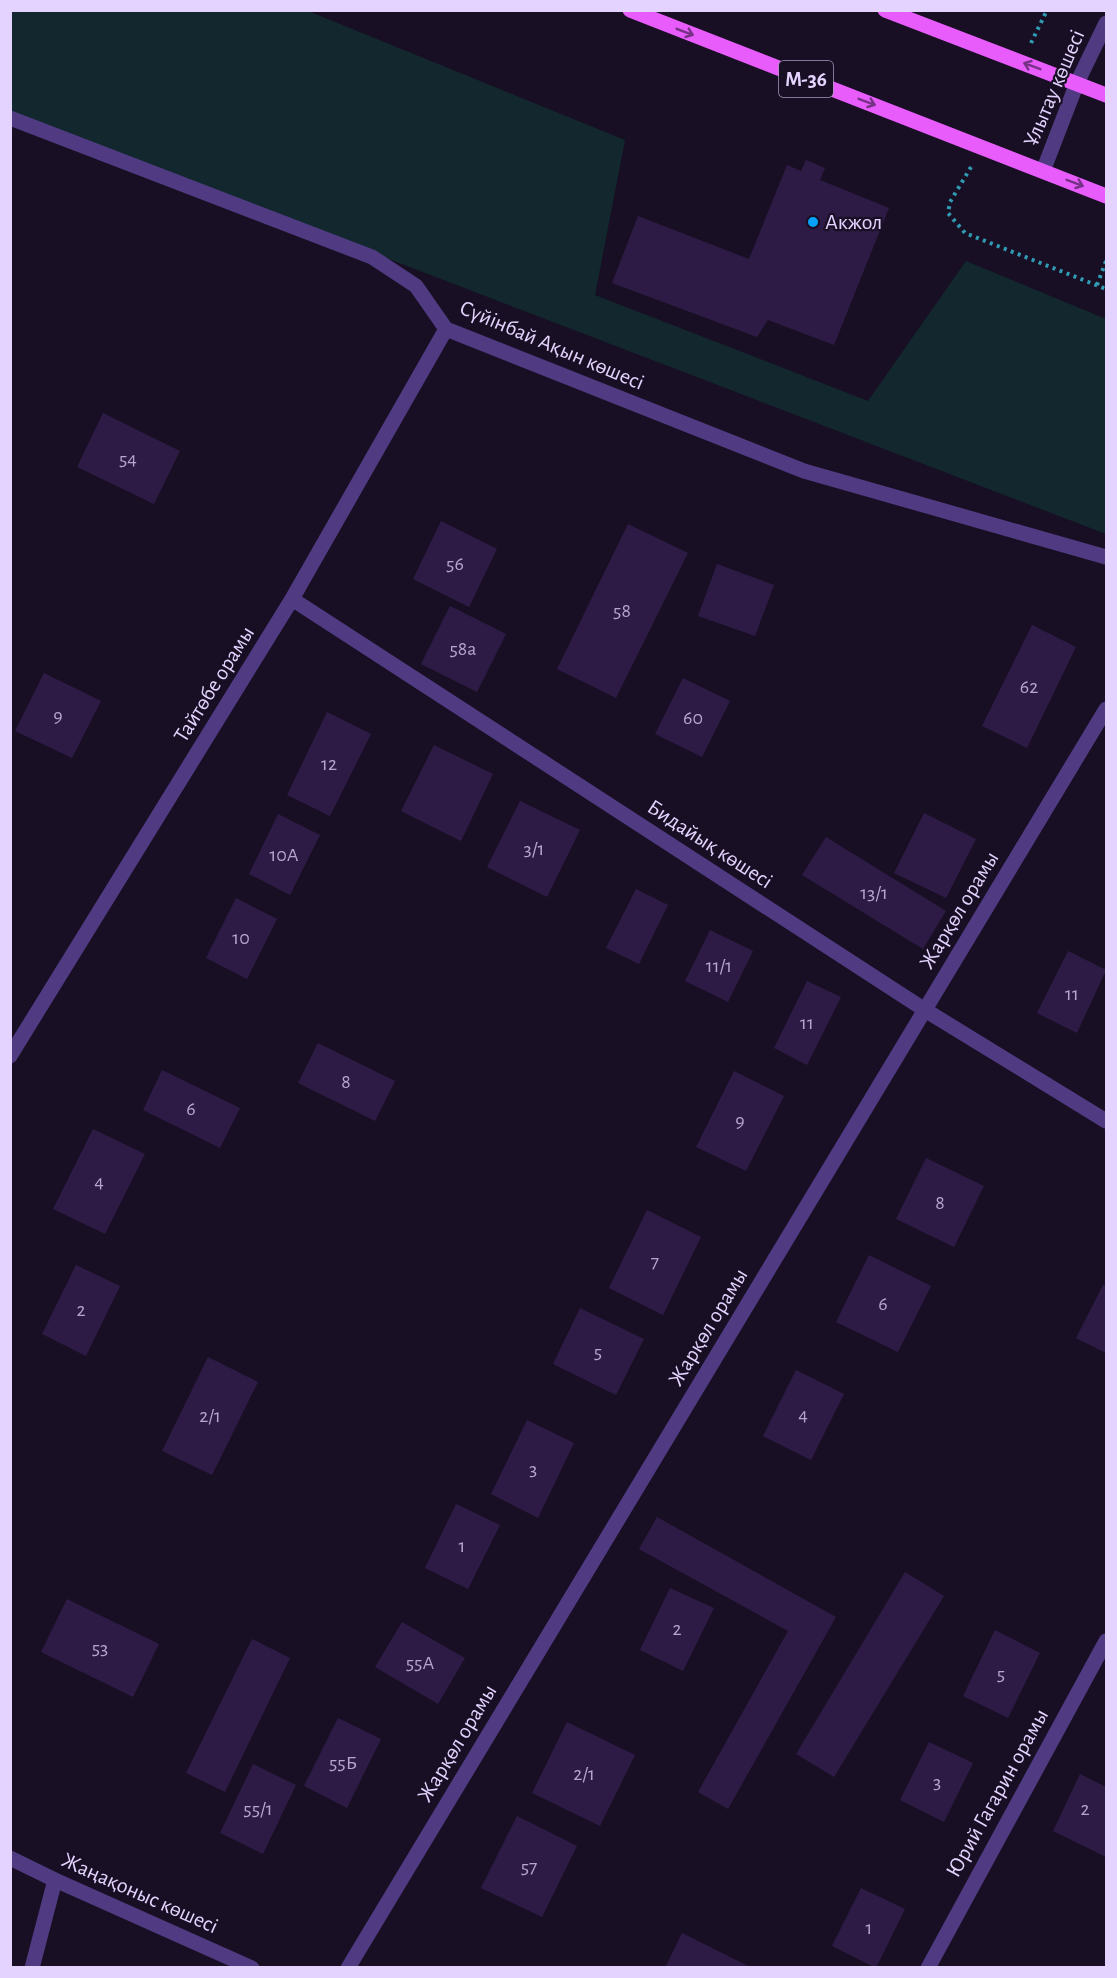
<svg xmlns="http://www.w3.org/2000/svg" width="1117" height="1978" font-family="'Alegreya Sans',sans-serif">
	<rect width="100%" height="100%" fill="#180f24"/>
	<polygon fill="#12282e" points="10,11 308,11 625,140 595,295 868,401 966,261 1106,319 1106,534 11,114"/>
	<g fill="#2e1b45">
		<polygon points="806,160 825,168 820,180 889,208 834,345 768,320 757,337 612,283 638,216 749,259 787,165 801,171"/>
		<polygon points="103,413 180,451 154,504 77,467"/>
		<polygon points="441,521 497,549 469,607 413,579"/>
		<polygon points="628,524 688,553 616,698 557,669"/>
		<polygon points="717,564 774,585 755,636 698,616"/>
		<polygon points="450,606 506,634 477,692 421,664"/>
		<polygon points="1032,625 1076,647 1027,748 982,726"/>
		<polygon points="44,673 101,701 72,758 15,731"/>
		<polygon points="683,678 730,701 702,757 655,734"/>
		<polygon points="327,712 371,734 330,816 287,795"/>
		<polygon points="434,745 493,774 461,841 401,811"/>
		<polygon points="520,801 580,830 547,897 487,867"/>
		<polygon points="924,813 976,839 946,898 894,873"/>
		<polygon points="278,814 320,835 290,895 249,874"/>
		<polygon points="826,837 946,911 923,949 802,875"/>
		<polygon points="636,889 668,905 639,964 606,948"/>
		<polygon points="236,898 277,919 247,979 206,958"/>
		<polygon points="710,930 753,951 728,1002 685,981"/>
		<polygon points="1068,951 1106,970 1077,1033 1037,1013"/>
		<polygon points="807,981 841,997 807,1065 774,1048"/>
		<polygon points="318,1043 395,1081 375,1121 298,1083"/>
		<polygon points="162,1070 240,1108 220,1148 143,1110"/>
		<polygon points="734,1071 784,1096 746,1171 696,1147"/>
		<polygon points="93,1129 145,1154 105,1234 53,1209"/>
		<polygon points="926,1158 984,1186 954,1247 896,1219"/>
		<polygon points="647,1210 701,1237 663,1315 609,1288"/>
		<polygon points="869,1255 931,1286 898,1352 836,1322"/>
		<polygon points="76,1265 120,1286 86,1356 42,1334"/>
		<polygon points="1103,1285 1106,1286 1106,1353 1076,1338"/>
		<polygon points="580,1308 644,1339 616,1395 553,1364"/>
		<polygon points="208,1357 258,1382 212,1475 162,1451"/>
		<polygon points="796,1370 844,1394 811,1460 763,1436"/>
		<polygon points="527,1420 574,1443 538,1518 491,1494"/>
		<polygon points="456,1504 500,1525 468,1589 425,1568"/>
		<polygon points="657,1517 836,1617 728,1809 698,1792 788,1631 639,1549"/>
		<polygon points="905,1572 944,1596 834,1777 796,1754"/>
		<polygon points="670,1588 714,1608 683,1671 640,1650"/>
		<polygon points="67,1599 159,1644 133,1697 41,1652"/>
		<polygon points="402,1622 465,1658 438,1704 375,1667"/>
		<polygon points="995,1630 1040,1653 1008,1718 963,1696"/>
		<polygon points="252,1639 290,1658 225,1792 186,1773"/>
		<polygon points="338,1718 381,1739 347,1808 304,1786"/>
		<polygon points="567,1722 635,1755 600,1826 532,1793"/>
		<polygon points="929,1742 973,1763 944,1822 900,1800"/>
		<polygon points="253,1764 296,1785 263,1854 220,1833"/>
		<polygon points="1080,1774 1106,1787 1106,1857 1053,1831"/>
		<polygon points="517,1816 577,1846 542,1917 481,1888"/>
		<polygon points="861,1888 905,1909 876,1968 832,1946"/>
		<polygon points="682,1933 752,1968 665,1968"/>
	</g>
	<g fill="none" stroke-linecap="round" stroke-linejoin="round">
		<g stroke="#319bb4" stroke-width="4" stroke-dasharray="3 4.5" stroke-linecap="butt">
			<polyline points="1031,43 1047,10"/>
			<polyline points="971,167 950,202 948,213 965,233 1106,289"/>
			<polyline points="1097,285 1106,261"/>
		</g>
		<g stroke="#503b83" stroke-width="15">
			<polyline points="10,118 372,257 416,286 446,329 804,471 1106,557"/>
			<polyline points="1043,171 1077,83 1106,23"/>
			<polyline points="292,599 925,1010 1106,1121"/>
			<polyline points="10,1056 292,599 446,329"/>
			<polyline points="10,1858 55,1880 252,1968"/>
			<polyline points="32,1968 55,1880"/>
			<polyline points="348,1968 1106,709"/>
			<polyline points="928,1968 1106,1641"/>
		</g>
		<g stroke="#e95cfc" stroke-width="15">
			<polyline points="630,10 1106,196"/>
			<polyline points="885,10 1106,95"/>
		</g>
	</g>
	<defs><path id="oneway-shaft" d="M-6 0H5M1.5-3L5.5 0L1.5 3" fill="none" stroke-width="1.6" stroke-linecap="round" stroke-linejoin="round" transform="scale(1.5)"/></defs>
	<g stroke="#763285">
		<use href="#oneway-shaft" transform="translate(685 32) rotate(21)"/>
		<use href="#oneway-shaft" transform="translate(1032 66) rotate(-159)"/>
		<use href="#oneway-shaft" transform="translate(867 102) rotate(21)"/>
		<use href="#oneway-shaft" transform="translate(1075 183) rotate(21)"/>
	</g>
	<circle fill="#04a3f9" stroke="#180f24" stroke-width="2" cx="813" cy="222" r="6"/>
	<g text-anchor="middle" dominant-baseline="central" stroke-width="4.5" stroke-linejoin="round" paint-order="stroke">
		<g font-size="20" fill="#b6a5d0">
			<text x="128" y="459">54</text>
			<text x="455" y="564">56</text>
			<text x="622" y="611">58</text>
			<text x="463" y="649">58а</text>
			<text x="1029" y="687">62</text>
			<text x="58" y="716">9</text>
			<text x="693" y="718">60</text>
			<text x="329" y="764">12</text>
			<text x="534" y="849">3/1</text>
			<text x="284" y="855">10А</text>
			<text x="874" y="893">13/1</text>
			<text x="241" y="938">10</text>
			<text x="719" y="966">11/1</text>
			<text x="1072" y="994">11</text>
			<text x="807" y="1023">11</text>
			<text x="346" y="1082">8</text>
			<text x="191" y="1109">6</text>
			<text x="740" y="1121">9</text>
			<text x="99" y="1182">4</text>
			<text x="940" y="1203">8</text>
			<text x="655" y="1262">7</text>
			<text x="883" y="1304">6</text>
			<text x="81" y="1310">2</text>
			<text x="598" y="1352">5</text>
			<text x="803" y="1415">4</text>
			<text x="210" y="1416">2/1</text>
			<text x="533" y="1469">3</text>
			<text x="462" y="1546">1</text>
			<text x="677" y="1629">2</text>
			<text x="100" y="1648">53</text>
			<text x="420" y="1663">55А</text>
			<text x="1001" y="1674">5</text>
			<text x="343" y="1763">55Б</text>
			<text x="584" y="1774">2/1</text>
			<text x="937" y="1782">3</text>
			<text x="258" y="1809">55/1</text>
			<text x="1085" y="1809">2</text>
			<text x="529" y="1867">57</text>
			<text x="869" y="1928">1</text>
		</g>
		<rect fill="#180f24" stroke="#a698bd" stroke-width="1.5" x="779" y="61" width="54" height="36" rx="4.5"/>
		<g font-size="21" font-weight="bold" fill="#e3d3fe">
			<text x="806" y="79">M-36</text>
		</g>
		<g font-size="22" fill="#e3d3fe" stroke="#180f24">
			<text transform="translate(1054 88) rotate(-67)">Ұлытау көшесі</text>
			<text transform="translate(552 345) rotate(23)">Сүйінбай Ақын көшесі</text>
			<text transform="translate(214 684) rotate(-58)">Тайтөбе орамы</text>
			<text transform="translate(710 844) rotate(33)">Бидайық көшесі</text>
			<text transform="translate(959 910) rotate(-59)">Жарқөл орамы</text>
			<text transform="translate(708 1327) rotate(-59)">Жарқөл орамы</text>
			<text transform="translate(457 1743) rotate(-59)">Жарқөл орамы</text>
			<text transform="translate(997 1793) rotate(-61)">Юрий Гагарин орамы</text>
			<text transform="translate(140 1893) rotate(24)">Жаңақоныс көшесі</text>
		</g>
		<g font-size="22" fill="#e3d3fe" stroke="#180f24" text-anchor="start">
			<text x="825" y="222">Акжол</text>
		</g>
	</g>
	<rect width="1117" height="1978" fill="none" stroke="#e3d3fe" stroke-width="24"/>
</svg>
